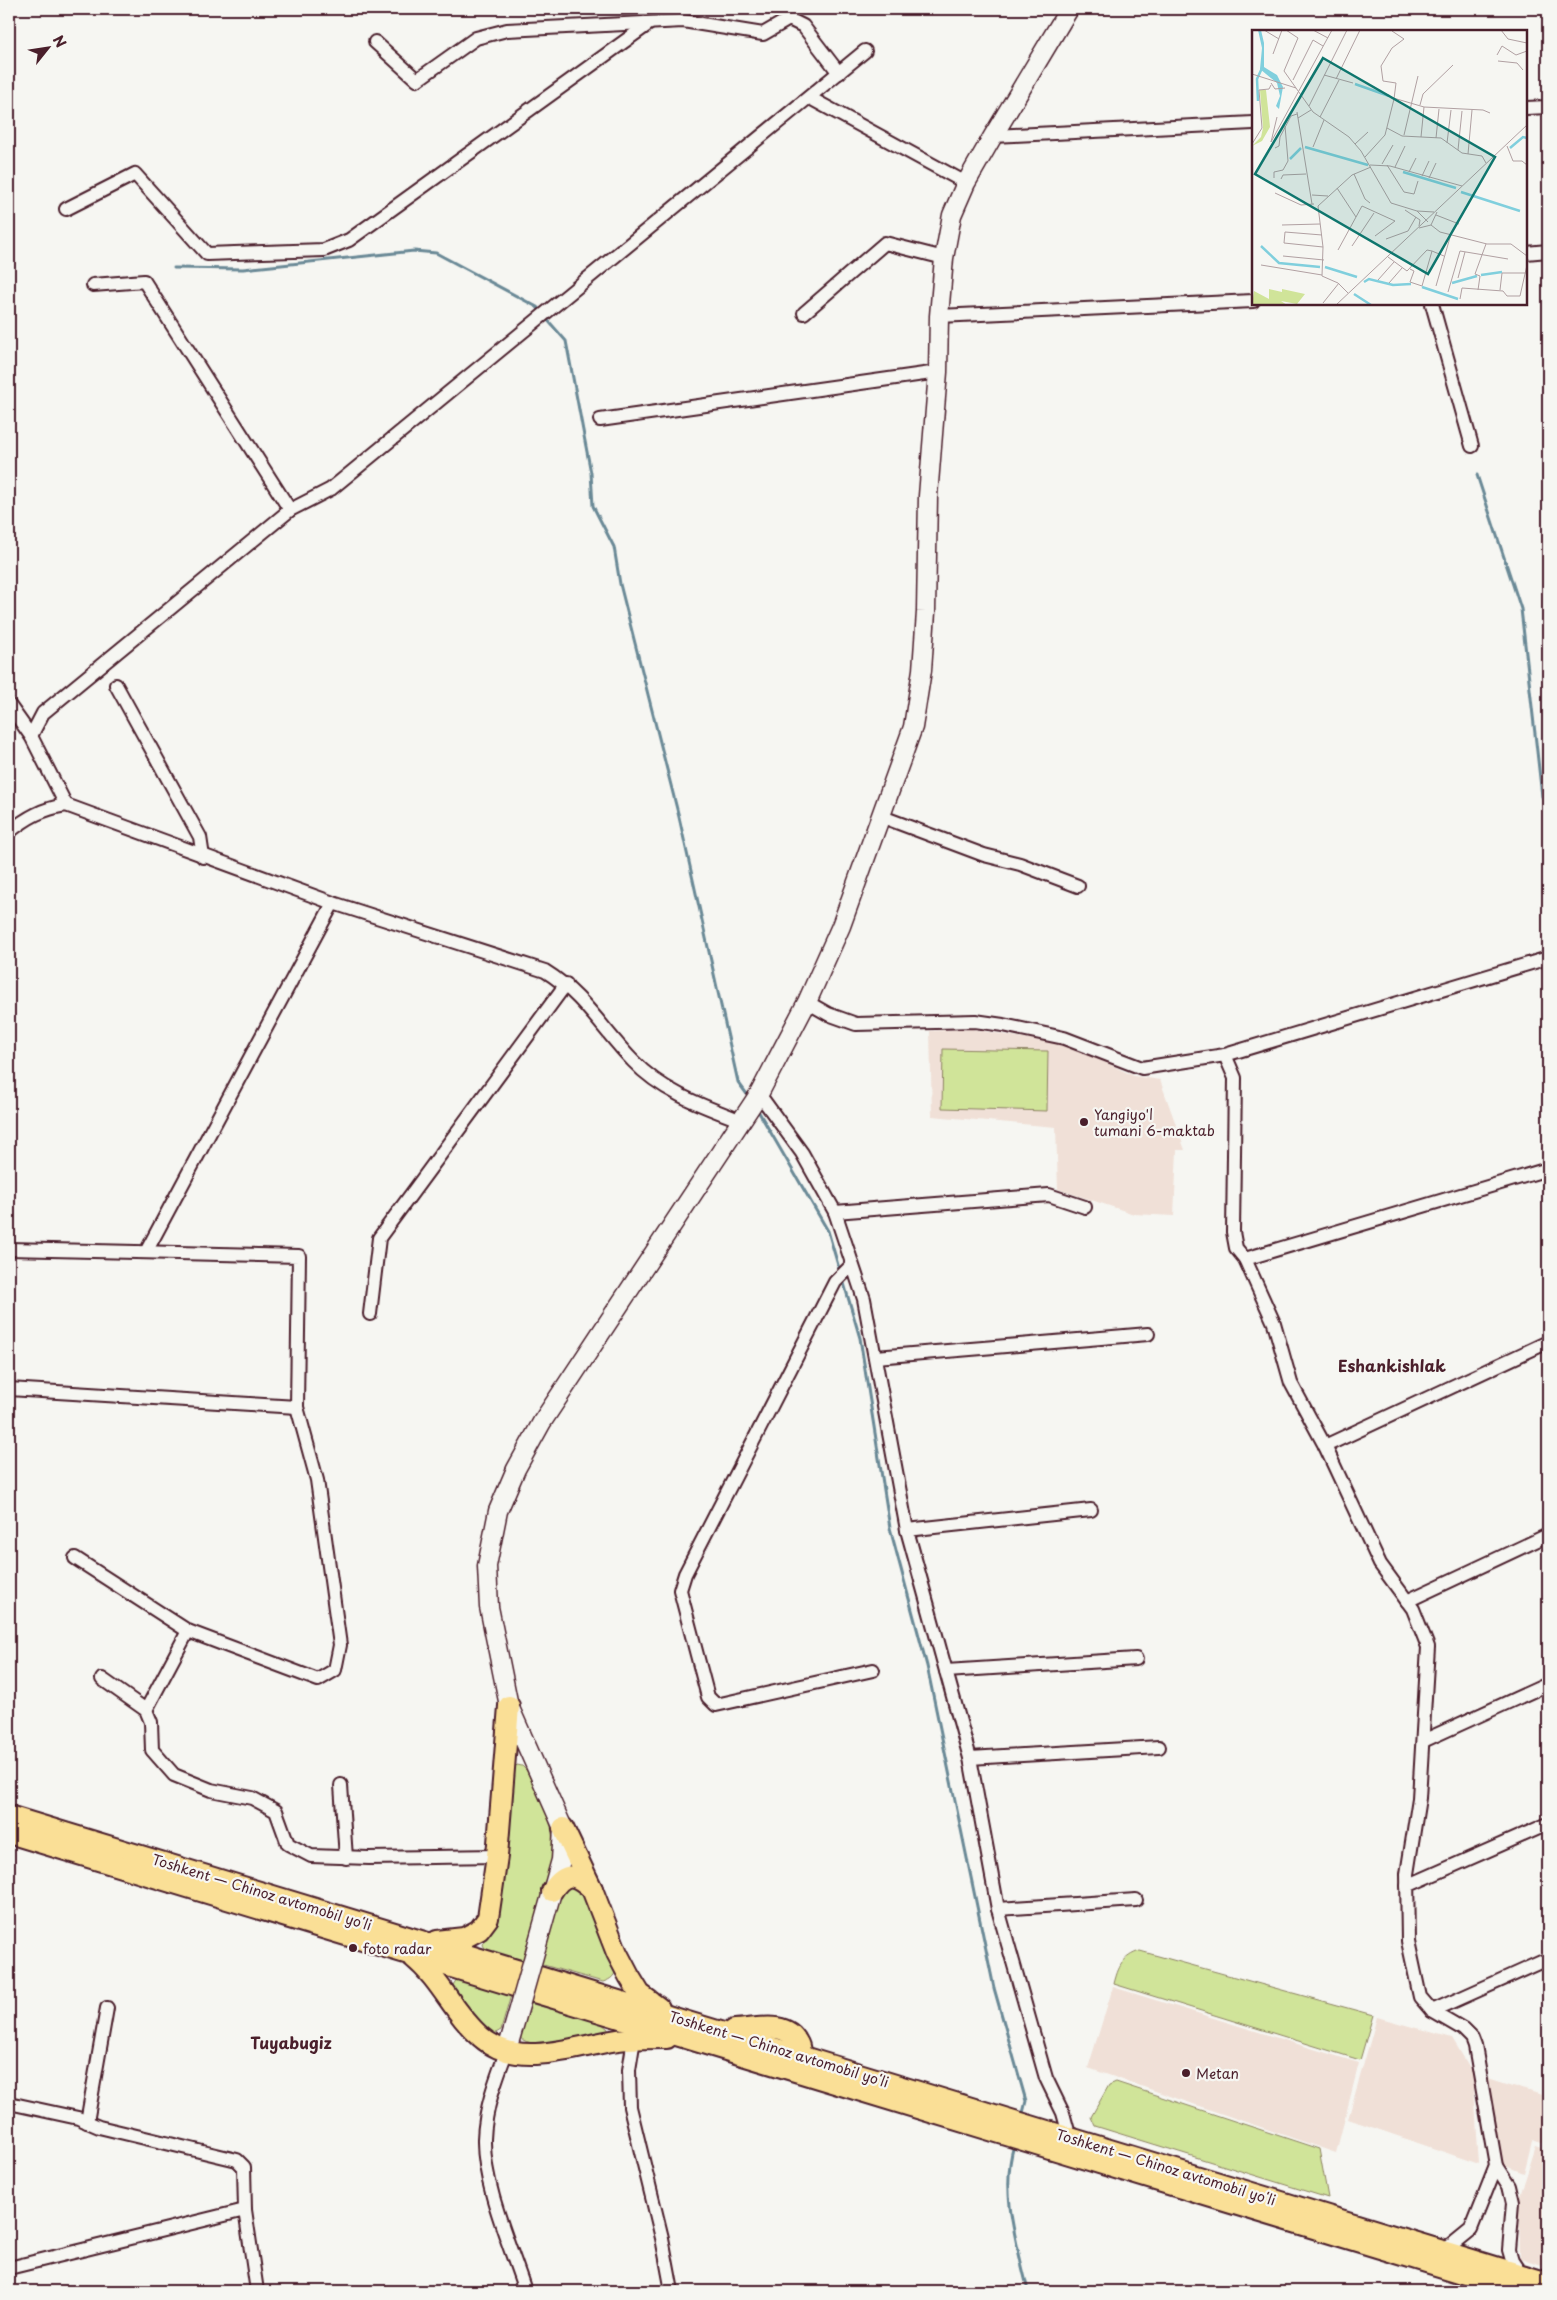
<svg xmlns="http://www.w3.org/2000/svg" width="1557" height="2300" font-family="'Playpen Sans',sans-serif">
	<rect width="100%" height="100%" fill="#f6f6f2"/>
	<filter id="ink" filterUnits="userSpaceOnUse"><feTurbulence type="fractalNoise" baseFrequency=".02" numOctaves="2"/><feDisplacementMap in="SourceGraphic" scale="10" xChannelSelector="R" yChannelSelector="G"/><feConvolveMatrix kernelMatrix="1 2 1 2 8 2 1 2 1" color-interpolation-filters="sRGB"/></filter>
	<g filter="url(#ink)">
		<g fill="#f0e0d7">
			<polygon points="972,1029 1071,1046 1134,1076 1160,1080 1185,1150 1177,1150 1174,1216 1134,1214 1058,1189 1056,1127 932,1116 930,1031"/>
			<polygon points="1113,1987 1359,2063 1336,2153 1088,2068"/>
			<polygon points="1377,2017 1452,2038 1473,2073 1479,2164 1348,2119"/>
			<polygon points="1488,2078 1548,2097 1548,2146 1532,2141 1524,2173 1497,2163"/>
			<polygon points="1536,2146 1548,2150 1548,2267 1520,2258 1519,2199"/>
		</g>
		<g fill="#d0e499" stroke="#8d8262">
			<polygon points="943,1049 1048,1051 1047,1111 942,1108"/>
			<path d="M517 1765 522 1766 527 1771C534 1787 544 1803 549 1820 563 1860 534 1923 523 1962L487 1951 483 1945C486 1932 496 1923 500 1910L512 1770Z"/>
			<path d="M569 1886H583L617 1966C615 1976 612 1979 603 1982L540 1964 560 1894Z"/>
			<path d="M1140 1951 1373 2015 1360 2060 1114 1984C1118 1967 1123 1956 1140 1951Z"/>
			<polygon points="457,1979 511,1995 501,2030 494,2034 488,2033 456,1993 453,1985"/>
			<path d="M529 2003 601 2023 608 2029V2033C587 2037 535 2053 519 2037Z"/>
			<polygon points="1116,2082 1319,2149 1328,2198 1095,2126 1091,2117 1109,2085"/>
		</g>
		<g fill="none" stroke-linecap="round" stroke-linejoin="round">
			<g stroke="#6a8996" stroke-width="3">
				<polyline points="174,268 243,269 414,251 436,253 537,307 541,312"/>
				<polyline points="545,317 566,341 591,473 593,506 614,547 620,584 679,817 738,1082 749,1097"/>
				<polyline points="1477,475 1521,609 1542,796 1548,808"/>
				<polyline points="757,1109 828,1231 840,1272"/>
				<polyline points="843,1280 860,1338 890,1528 927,1666 994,1988 1026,2101 1022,2117"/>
				<path d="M1014 2145C1000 2192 1017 2244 1028 2291"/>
			</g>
			<g stroke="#4a1f2b" stroke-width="16">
				<g id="minor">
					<polyline points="375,42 417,80 476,38 507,30 683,21 763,34 789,19 803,26 839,73"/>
					<polyline points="810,98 966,183"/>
					<polyline points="1526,108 1548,107"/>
					<polyline points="993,136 1253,123"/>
					<polyline points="66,209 135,174 207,254 324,250 349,240 650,23"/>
					<polyline points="1526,253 1548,251"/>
					<polyline points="93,285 144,281 290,510"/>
					<polyline points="1432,304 1472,446"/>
					<polyline points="804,313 885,243 944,258"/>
					<polyline points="939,316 1253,301"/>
					<polyline points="600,420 938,372"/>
					<polyline points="116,685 200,837 203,857"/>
					<polyline points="9,705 31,736 66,805"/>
					<polyline points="31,736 43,713 290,510 331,489 865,51"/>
					<polyline points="880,816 984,855 1020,864 1078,886"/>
					<path d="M9 832C28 817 42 809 66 805L333 903 545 971C584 995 602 1029 633 1061 662 1092 703 1106 742 1121"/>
					<polyline points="807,1002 828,1014 856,1024 975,1021 1003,1025 1064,1038 1142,1068 1225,1055 1548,958"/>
					<polyline points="1225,1055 1235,1078 1233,1232 1236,1248 1245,1259 1274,1323 1291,1383 1325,1446 1380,1564 1413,1609 1428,1647 1419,1798 1407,1874 1408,1941 1420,1997 1432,2011 1463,2029 1472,2038 1475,2046 1496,2166 1471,2229 1444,2251"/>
					<polyline points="759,1094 802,1153 835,1212 864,1299 907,1530 970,1758 998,1909 1046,2078 1063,2113 1070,2138"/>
					<polyline points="835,1212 1049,1195 1085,1207"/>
					<polyline points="9,1249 299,1256 297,1407 317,1480 340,1645 335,1670 318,1680 188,1631 75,1558"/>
					<polyline points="146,1252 333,903"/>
					<polyline points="1245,1259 1548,1169"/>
					<polyline points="852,1265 835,1282 685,1574 680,1590 708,1697 716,1705 873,1670"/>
					<polyline points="370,1314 379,1238 566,984"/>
					<polyline points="876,1357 1148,1334"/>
					<polyline points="9,1389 297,1407"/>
					<polyline points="1325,1446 1548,1342"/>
					<polyline points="907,1530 1091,1510"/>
					<polyline points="1407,1601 1548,1535"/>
					<polyline points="946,1671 1136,1659"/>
					<polyline points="102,1679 146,1710 151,1722 152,1750 174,1775 211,1790 252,1798 276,1811 288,1844 311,1856 369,1858 497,1856"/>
					<polyline points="146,1710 188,1631"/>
					<polyline points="1423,1741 1548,1684"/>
					<polyline points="970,1758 1159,1747"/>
					<polyline points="341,1785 346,1858"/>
					<polyline points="1407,1886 1548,1824"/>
					<polyline points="998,1909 1136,1900"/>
					<polyline points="1432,2011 1548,1959"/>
					<polyline points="634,2039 629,2070 630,2107 662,2238 672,2291"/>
					<path d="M507 2050C496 2079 485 2108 484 2139 483 2186 511 2247 525 2291"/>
					<polyline points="9,2103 78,2118 99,2127 237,2160 244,2167 245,2210"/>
					<polyline points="87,2122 107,2008"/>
					<polyline points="1496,2166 1509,2186 1513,2203 1509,2250 1512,2260 1522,2275"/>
					<polyline points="9,2268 245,2210 257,2291"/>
				</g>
			</g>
			<g stroke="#4a1f2b" stroke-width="21">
				<g id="secondary">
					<polyline points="532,1963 561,1860 563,1828 509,1706 489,1607 487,1566 498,1511 516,1469 542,1422 759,1094 807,1002 841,926 913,727 922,670 926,612 928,496 938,372 939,316 944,258 952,215 966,183 993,136 1069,9"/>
					<polyline points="507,2050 521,2002"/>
				</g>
			</g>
			<g stroke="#4a1f2b" stroke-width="24">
				<g id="trunk">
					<polyline points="9,1816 1548,2283"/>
					<polyline points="563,1828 592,1889 617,1953 629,1976 640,1994 659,2008"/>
					<polyline points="9,1833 1522,2291"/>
					<path d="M552 1891C566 1870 576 1874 592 1889"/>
					<polyline points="437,1941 464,1938 479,1930 488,1918 497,1856 509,1706"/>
					<path d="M414 1958C441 1980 454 2014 481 2037 518 2070 574 2046 618 2040 634 2038 651 2038 667 2038"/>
					<path d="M734 2030C754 2030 786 2019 797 2042 802 2050 799 2057 794 2065"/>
				</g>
			</g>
			<use href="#minor" stroke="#f6f6f2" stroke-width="12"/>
			<use href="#secondary" stroke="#f6f6f2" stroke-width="18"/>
			<use href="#trunk" stroke="#fadf96" stroke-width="20"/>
			<g stroke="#4a1f2b" stroke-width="21" stroke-linecap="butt">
				<polyline id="secondary-bridge" points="521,2002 532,1963"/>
			</g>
			<use href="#secondary-bridge" stroke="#f6f6f2" stroke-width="18"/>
		</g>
	</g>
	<g fill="#4a1f2b" stroke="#f6f6f2" stroke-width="2">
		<circle cx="1084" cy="1122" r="5"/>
		<circle cx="353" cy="1948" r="5"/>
		<circle cx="1186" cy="2073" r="5"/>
	</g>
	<g text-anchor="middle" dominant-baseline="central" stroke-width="4.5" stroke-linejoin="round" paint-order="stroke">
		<g font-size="14" fill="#4a1f2b" stroke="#f6f6f2" text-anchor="start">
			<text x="1094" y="1114">Yangiyo'l<tspan x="1094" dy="16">tumani 6-maktab</tspan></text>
			<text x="363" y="1948">foto radar</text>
			<text x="1196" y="2073">Metan</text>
		</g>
		<g font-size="14" fill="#4a1f2b" stroke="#f6f6f2">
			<text transform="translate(262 1892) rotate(17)">Toshkent — Chinoz avtomobil yoʻli</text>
			<text transform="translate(779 2049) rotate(17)">Toshkent — Chinoz avtomobil yoʻli</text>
			<text transform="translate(1166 2167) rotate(17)">Toshkent — Chinoz avtomobil yoʻli</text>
		</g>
		<g font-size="16" font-weight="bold" fill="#4a1f2b" stroke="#f6f6f2">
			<text x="1392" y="1365">Eshankishlak</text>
			<text x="291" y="2042">Tuyabugiz</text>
		</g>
	</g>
	<g transform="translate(1252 30)">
		<rect width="275" height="275" fill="#f6f6f2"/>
		<path d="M8 60H14L18 97 10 111 0 116 9 107 11 98ZM17 259 30 262V259L53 264 45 274 29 271 35 275H0L2 261 17 269Z" fill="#d0e499"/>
		<path d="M6 0H9L12 13V37L25 45 31 57 27 79 24 76 28 66 25 53 8 39 10 18Z" fill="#80cfdd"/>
		<path fill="none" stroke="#80cfdd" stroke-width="2.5" d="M103 54 137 66M6 71 5 49 10 38M53 117 116 135M258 118 271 107 275 108M38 129 49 118M151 142 204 158M209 162 268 181M9 216 27 233 68 237M73 237 105 247M229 245 250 242M112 252 117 249 141 255 159 254M200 253 225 246M170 257 206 269M102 264 119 275"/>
		<path fill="none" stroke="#b1a0a2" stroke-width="1" d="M12 0 27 9M34 0 46 8 32 41 44 58M61 0 76 8M249 0 256 9 275 13M21 24 30 0M245 25 250 16 264 25 275 21M246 31 265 33 271 40M0 44 44 58 61 82 97 107 109 121 139 173 165 181 176 192M72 45 101 53M84 49 108 0M41 50 61 10 71 16M19 53 23 59 33 58M138 67 172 77 231 80 238 83M168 75 171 64 201 35M57 76 95 0M45 82 60 174M25 87 19 112 80 0M68 87 87 50M46 88 59 80M135 98 150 106 189 108 210 123 230 126 234 133M152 105 166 46M169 107 172 77M184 108 187 79M195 113 199 80M0 114 10 98 7 60 17 59 19 55M103 114 116 102M255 116 261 131H270L275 135M61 117 72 90M23 118 27 116 28 107 39 86 45 84M206 120 210 81M216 124 220 80M113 127 133 105 142 69 144 53 131 51 129 36 140 18 152 9 140 1M130 134 141 115M118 135 138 136 210 156M135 135 152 162 162 164 166 151M143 137 153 116M157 142 164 128M102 144 113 169 118 173M170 146 177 131M22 148V142L31 140 36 131 33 96M177 148 184 133M29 149 31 145 54 144M85 158 104 187M23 163 49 175 62 174M60 165 76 166M153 180 168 190 167 196M165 181 182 182M184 185 207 194M30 195 68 194M179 195 188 202 235 214H259L275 226M167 198 179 195 185 182M70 205 33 202 32 213 71 217M134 209 156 201 164 187M100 216 122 183M86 220 110 176 143 191 123 206M31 226 72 230M136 227 155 241 175 220 180 221M9 235 70 245M158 239 162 241 158 252 170 256 180 221 192 226M206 248 213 222M126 250 142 232M137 253 150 238M184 256 199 204M226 260 228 246 223 244 234 214M248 260 250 243H274M196 262 208 221 256 229M96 263 86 253 70 246 71 217 66 176 100 145 119 137M208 269 210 258 251 261 255 266H268L275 235M71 273 87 253M84 275 275 95"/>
		<path fill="#0f766e" fill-opacity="0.15" stroke="#0f766e" stroke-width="2.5" d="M71 28 243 127 176 244 3 144Z"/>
		<rect width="275" height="275" fill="none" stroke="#4a1f2b" stroke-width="2.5"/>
	</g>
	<rect width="1557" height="2300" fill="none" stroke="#f6f6f2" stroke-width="30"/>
	<rect x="15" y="15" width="1527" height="2270" fill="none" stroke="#4a1f2b" stroke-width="2" filter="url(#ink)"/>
	<g transform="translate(48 48) rotate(60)" stroke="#f6f6f2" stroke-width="4" paint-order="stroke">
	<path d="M0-4L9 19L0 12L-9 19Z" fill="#4a1f2b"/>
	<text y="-8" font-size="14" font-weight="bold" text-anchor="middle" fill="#4a1f2b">N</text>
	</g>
</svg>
